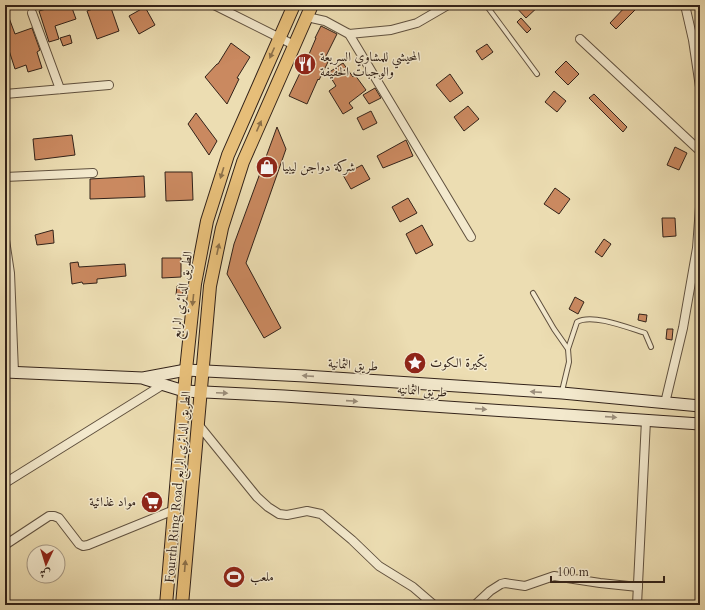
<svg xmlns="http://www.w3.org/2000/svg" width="705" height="610" font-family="Cardo,Amiri,serif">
	<rect width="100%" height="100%" fill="#ecddb2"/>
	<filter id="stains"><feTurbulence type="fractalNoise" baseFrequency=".005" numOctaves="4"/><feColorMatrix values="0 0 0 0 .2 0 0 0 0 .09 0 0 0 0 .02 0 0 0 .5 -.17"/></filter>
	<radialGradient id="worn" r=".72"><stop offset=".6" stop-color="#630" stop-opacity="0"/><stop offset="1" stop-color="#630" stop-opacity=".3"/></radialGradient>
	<g fill="#ca8960" stroke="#322219">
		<polygon points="53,5 67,5 69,9 72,8 76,19 55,26 59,39 49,42 39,11 53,7"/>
		<polygon points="104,5 110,5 119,31 97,39 87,11"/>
		<polygon points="514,5 540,5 526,18"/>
		<polygon points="627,5 640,5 616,29 610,23"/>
		<polygon points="5,7 15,34 32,28 40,50 37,52 42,68 28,72 26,65 15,69 5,38"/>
		<polygon points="145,7 155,25 139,34 129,16"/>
		<polygon points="521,18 531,29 527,33 517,22"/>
		<polygon points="321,26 337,34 324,60 328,62 319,80 318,79 307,104 289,96 310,52 316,38 315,38"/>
		<polygon points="70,35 72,43 63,46 60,38"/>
		<polygon points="231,43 250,57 237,78 239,79 227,104 205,77 217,64 218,64"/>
		<polygon points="487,44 493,52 482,60 476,51"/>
		<polygon points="566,61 579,74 568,85 555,72"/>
		<polygon points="343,63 353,77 355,75 366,90 349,103 353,108 343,114 329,91 336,86 328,73"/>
		<polygon points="450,74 463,93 450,102 436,85"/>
		<polygon points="375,88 381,98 369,104 363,95"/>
		<polygon points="554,91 566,101 557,112 545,102"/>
		<polygon points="594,94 627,127 623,132 589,98"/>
		<polygon points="468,106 479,119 464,131 454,117"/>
		<polygon points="371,111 377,123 363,130 357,118"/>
		<polygon points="196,113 217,141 209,155 188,124"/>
		<polygon points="277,127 286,149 246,263 281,328 264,338 227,274 234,244"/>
		<polygon points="72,135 75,155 35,160 33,139"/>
		<polygon points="406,140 413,156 383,168 377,156"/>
		<polygon points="675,147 687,153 679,170 667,165"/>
		<polygon points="362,165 370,179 351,189 343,175"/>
		<polygon points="165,172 192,172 193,200 166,201"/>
		<polygon points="144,176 145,197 90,199 90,179"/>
		<polygon points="555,188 570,199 559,214 544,204"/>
		<polygon points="408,198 417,213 400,222 392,207"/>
		<polygon points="662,218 675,218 676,236 663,237"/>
		<polygon points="422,225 433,245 416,254 406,234"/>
		<polygon points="53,230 54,243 37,245 35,235"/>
		<polygon points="604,239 611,244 602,257 595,252"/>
		<polygon points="162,258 181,258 181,277 162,278"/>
		<polygon points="78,262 79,267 125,264 126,276 97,279 97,283 83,284 82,282 72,284 70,263"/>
		<polygon points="177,286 184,286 182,296 176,295"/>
		<polygon points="575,297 584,302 578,314 569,309"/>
		<polygon points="639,314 647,315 646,322 638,320"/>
		<polygon points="667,329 673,329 672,340 666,339"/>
	</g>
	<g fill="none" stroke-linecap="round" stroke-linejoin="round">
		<g stroke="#60513f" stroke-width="6">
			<g id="lane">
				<polyline points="486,5 537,74"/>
				<polyline points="533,293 554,329 568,349 569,362 562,391"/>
				<path d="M568 349 577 322C592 313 629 328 645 333L651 347"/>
			</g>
		</g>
		<g stroke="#60513f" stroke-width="10">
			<g id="street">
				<polyline points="214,5 294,45"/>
				<polyline points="685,5 693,40 700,87"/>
				<polyline points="32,13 60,89"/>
				<polyline points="307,17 325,21 349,34 391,30 417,23 448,5"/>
				<polyline points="349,34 471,237"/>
				<polyline points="580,39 700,151"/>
				<polyline points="5,94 109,85"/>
				<polyline points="5,177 93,173"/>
				<polyline points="5,240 10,273 14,372"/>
				<polyline points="665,403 683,328 697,248 700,207"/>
				<polyline points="197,423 257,497 268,507 279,514 287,515 307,511 321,514 352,540 379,566 413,587 434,605"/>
				<polyline points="5,483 164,384"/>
				<polyline points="5,545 49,516 54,516 59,518 79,544 83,546 88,545 174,510"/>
				<polyline points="475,605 490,591 501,584 505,583 525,586 554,576 600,583 638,587"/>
				<polyline points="637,605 646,420"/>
			</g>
		</g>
		<g stroke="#322219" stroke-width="13">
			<g id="secondary">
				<polyline points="5,372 143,378 186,370 305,376 562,393 700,406"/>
				<polyline points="145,379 184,391 284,396 700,424"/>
			</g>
		</g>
		<g stroke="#322219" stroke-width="14">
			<g id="primary">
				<polyline points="166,605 186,370 195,284 207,221 228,155 294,5"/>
				<polyline points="182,605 210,286 222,228 243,162 312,5"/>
			</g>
		</g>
		<use href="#lane" stroke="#f3e9cd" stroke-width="4"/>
		<use href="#street" stroke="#f3e9cd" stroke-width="8"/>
		<use href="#secondary" stroke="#f3e9cd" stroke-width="11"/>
		<use href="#primary" stroke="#e6be79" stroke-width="12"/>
	</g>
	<defs><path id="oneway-solid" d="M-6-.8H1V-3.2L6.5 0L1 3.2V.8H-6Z"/></defs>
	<g fill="#8c7049">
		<use href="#oneway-solid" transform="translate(272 53) rotate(114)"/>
		<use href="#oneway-solid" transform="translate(259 126) rotate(-66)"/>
		<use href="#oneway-solid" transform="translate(222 173) rotate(107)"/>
		<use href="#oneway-solid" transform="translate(218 249) rotate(-78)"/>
		<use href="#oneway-solid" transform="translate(193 300) rotate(96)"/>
		<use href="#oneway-solid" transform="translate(185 566) rotate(-85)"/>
	</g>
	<g fill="#9c8f7c">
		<use href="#oneway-solid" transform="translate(308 376) rotate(-176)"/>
		<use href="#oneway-solid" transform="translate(536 392) rotate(-176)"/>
		<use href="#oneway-solid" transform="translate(222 393) rotate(3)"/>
		<use href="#oneway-solid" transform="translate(352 401) rotate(4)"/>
		<use href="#oneway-solid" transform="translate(481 409) rotate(4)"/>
		<use href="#oneway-solid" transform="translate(611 417) rotate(4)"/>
	</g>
	<defs>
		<g id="restaurant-disc" transform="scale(1.15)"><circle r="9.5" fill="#8f2418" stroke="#f3e9cd"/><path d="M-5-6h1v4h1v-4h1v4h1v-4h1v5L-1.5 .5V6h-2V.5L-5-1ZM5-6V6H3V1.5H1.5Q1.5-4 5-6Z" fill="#fff"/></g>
		<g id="shop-disc" transform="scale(1.15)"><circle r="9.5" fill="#8f2418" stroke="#f3e9cd"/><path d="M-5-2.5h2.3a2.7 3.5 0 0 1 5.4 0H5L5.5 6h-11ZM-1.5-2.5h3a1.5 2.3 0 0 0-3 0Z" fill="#fff"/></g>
		<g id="sight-disc" transform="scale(1.15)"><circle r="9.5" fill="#8f2418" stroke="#f3e9cd"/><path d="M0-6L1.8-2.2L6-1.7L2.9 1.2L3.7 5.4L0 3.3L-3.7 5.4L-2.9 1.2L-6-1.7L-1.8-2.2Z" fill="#fff"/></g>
		<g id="supermarket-disc" transform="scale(1.15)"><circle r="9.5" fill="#8f2418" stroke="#f3e9cd"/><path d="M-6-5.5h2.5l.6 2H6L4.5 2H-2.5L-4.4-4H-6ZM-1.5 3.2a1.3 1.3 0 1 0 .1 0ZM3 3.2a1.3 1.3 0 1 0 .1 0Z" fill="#fff"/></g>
		<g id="stadium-disc" transform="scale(1.15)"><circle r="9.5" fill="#8f2418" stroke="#f3e9cd"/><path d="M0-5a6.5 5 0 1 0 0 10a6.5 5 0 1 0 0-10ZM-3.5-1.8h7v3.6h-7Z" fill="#fff"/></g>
	</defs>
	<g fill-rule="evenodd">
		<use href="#restaurant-disc" x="305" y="64"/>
		<use href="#shop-disc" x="267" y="167"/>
		<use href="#sight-disc" x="415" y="363"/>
		<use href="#supermarket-disc" x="152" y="502"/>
		<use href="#stadium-disc" x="234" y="577"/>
	</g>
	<g text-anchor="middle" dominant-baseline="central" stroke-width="3" stroke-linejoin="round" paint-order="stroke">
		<g font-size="13" fill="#322219" stroke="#f3e9cd" text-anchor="start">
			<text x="320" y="57">المحيشي للمشاوي السريعة<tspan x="320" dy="15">والوجبات الخفيفة</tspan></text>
			<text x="282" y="167">شركة دواجن ليبيا</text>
			<text x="430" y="363">بكّيرة الكوت</text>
			<text x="136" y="502" text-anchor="end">مواد غذائية</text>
			<text x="250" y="577">ملعب</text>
		</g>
		<g font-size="13" fill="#322219" stroke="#f3e9cd">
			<text transform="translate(182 295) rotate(-82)">الطريق الدائري الرابع</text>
			<text transform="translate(353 365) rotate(4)">طريق الثمانية</text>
			<text transform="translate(422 391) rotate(4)">طريق الثمانيه</text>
			<text transform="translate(178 487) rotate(-85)">Fourth Ring Road الطريق الدائري الرابع</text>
		</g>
	</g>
	<rect width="705" height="610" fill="none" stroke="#ecddb2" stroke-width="20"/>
	<rect x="6" y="6" width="693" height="598" fill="none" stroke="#322219" stroke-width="2"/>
	<rect x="10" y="10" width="685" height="590" fill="none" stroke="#322219"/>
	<g transform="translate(46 564) rotate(184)"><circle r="19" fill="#f3e9cd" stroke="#a69985"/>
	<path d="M0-3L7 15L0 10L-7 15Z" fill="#8f2418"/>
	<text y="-6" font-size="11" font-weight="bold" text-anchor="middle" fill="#322219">ش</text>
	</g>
	<path d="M551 576v6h113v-6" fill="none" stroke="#322219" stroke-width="2"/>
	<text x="557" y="576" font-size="12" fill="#322219" stroke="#f3e9cd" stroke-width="3" paint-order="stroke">100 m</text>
	<rect width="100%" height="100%" filter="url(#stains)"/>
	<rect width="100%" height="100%" fill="url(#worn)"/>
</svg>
